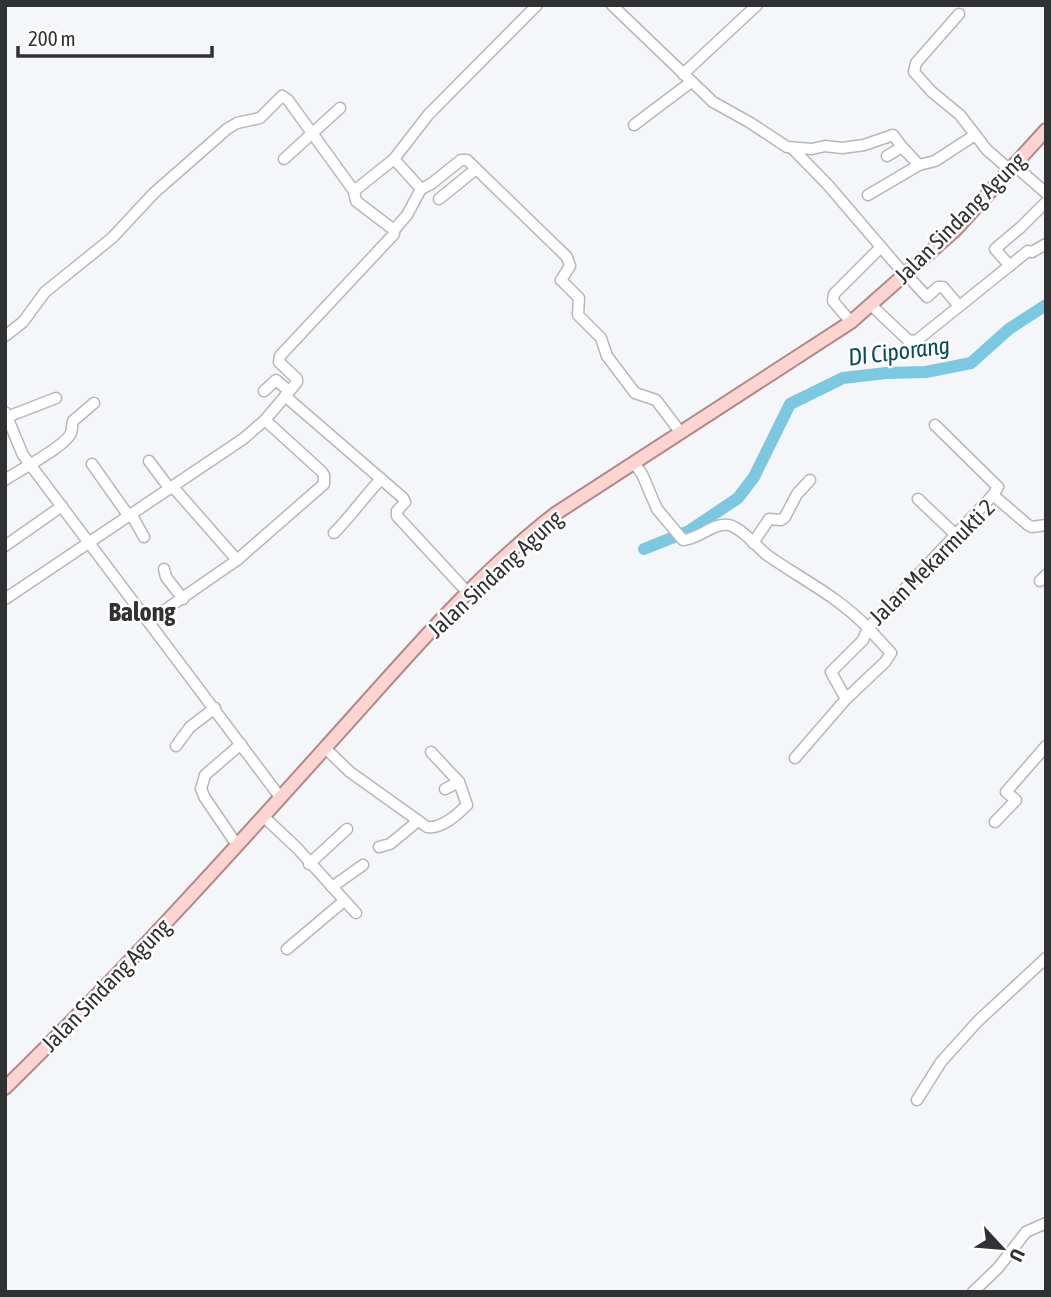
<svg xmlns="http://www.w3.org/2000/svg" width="1051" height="1297" font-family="'Asap Condensed',sans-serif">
	<rect width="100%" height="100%" fill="#f5f6fa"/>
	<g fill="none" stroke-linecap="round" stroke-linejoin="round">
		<polyline stroke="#7dc8e1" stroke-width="12" points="644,549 689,531 738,498 754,477 790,404 843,378 886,373 926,372 971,363 1009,329 1046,305"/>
		<g stroke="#b6b7bb" stroke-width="13">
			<g id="minor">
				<polyline points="612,5 713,102 749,122 787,147 812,149 825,146 842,148 864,145 893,135 902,147"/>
				<polyline points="959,14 916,63 914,72 932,92 960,115 987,150 1010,170"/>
				<polyline points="683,74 757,5"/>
				<polyline points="634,125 691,82"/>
				<polyline points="793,149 828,185 905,275"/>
				<polyline points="887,156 902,147 919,165"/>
				<polyline points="284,159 340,108"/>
				<polyline points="394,159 428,115 537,5"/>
				<polyline points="1014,165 1046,193"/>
				<polyline points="868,195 919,165 935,161 975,135"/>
				<polyline points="439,199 476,169"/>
				<polyline points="394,230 407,215 421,189"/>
				<polyline points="1010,266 995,249 1021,227 1046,202"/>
				<polyline points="906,274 927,297 938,287 943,287 959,306"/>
				<polyline points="871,305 908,340 916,341 1028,251 1032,252 1046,244"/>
				<polyline points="851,322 833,301 834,294 881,247"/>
				<polyline points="5,336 23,322 45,292 112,238 154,193 227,129 237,123 260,118 282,96 288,100 354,191 394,159 421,189 431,184 461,160 467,160 567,257 570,266 561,280 579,298 578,315 601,338 607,356 635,393 656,400 681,433"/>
				<polyline points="264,391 276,380 289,391"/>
				<polyline points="285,396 403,498 405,502 397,511 397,516 469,594"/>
				<polyline points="5,412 23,455 280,797"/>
				<polyline points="7,417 56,398"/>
				<polyline points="935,425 998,487 993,495"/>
				<polyline points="149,461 170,489"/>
				<path d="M634 463 642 474 657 509 683 540C699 539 714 522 729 525 743 529 756 546 767 555 801 579 839 597 868 628L993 495 1028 525 1032 527 1046 525"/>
				<polyline points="92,464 128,515"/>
				<path d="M5 480C19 470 65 447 71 433 72 431 72 424 73 421L94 403"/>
				<polyline points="173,487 237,560"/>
				<polyline points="918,499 956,535"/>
				<polyline points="131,514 144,537"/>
				<path d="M334 533C351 516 364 497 381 479"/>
				<polyline points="753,543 769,519 781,520 785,517 797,494 810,480"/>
				<polyline points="5,546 62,506"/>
				<polyline points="164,569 166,577 183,599"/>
				<polyline points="1040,581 1046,575"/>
				<polyline points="5,599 243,439 265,420 297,382 297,379 279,362 280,356 394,234 394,230 356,201 354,191"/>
				<polyline points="149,621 237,560 324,484 324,475 321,471 265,420"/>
				<polyline points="176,746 190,727 215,708"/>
				<path d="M325 748 350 772 427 827C442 829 457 815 467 805L459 782"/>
				<polyline points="431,752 459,782 445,789"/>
				<polyline points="795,758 846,699 831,672 863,640 868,628 891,653 885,662 846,699"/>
				<polyline points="263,816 297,848 356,913"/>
				<polyline points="995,822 1016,800 1006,792 1046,746"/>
				<polyline points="237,845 205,798 201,789 205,775 241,744"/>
				<polyline points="379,847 390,844 418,821"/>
				<polyline points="309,864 347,829"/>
				<polyline points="332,887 363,865"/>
				<polyline points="287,949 344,901"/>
				<polyline points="917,1100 941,1062 978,1021 1046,958"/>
				<polyline points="973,1292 998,1268 1026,1232 1046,1223"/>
			</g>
		</g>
		<g stroke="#b38986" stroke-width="16">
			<path id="major" d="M5 1088C116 979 221 864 325 748 397 669 470 580 555 514L851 322 955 230 1046 130"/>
		</g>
		<use href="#minor" stroke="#fff" stroke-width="10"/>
		<use href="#major" stroke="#fcd4d1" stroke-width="12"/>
	</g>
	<g text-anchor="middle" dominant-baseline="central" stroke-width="5" stroke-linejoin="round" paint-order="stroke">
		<g font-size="23" fill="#303132" stroke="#fff">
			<text transform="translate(960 218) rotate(-45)">Jalan Sindang Agung</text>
			<text transform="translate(932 562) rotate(-45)">Jalan Mekarmukti 2</text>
			<text transform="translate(495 574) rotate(-43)">Jalan Sindang Agung</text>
			<text transform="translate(106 985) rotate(-46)">Jalan Sindang Agung</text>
		</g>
		<g font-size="24" font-style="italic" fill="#084b5d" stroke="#fff">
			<text transform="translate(899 351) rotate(-7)">DI Ciporang</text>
		</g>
		<g font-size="26" font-weight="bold" fill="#303132" stroke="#fff">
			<text x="142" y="612">Balong</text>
		</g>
	</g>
	<rect width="1051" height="1297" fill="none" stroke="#303132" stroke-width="14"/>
	<g transform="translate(1002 1248) rotate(116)" stroke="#ffffff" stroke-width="5" paint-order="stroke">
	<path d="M0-5L12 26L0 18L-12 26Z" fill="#303132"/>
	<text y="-10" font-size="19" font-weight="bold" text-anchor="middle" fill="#303132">U</text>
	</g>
	<path d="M18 46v10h194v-10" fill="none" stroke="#303132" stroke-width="3.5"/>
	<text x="28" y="46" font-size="21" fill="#303132" stroke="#ffffff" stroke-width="5" paint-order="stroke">200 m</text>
</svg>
